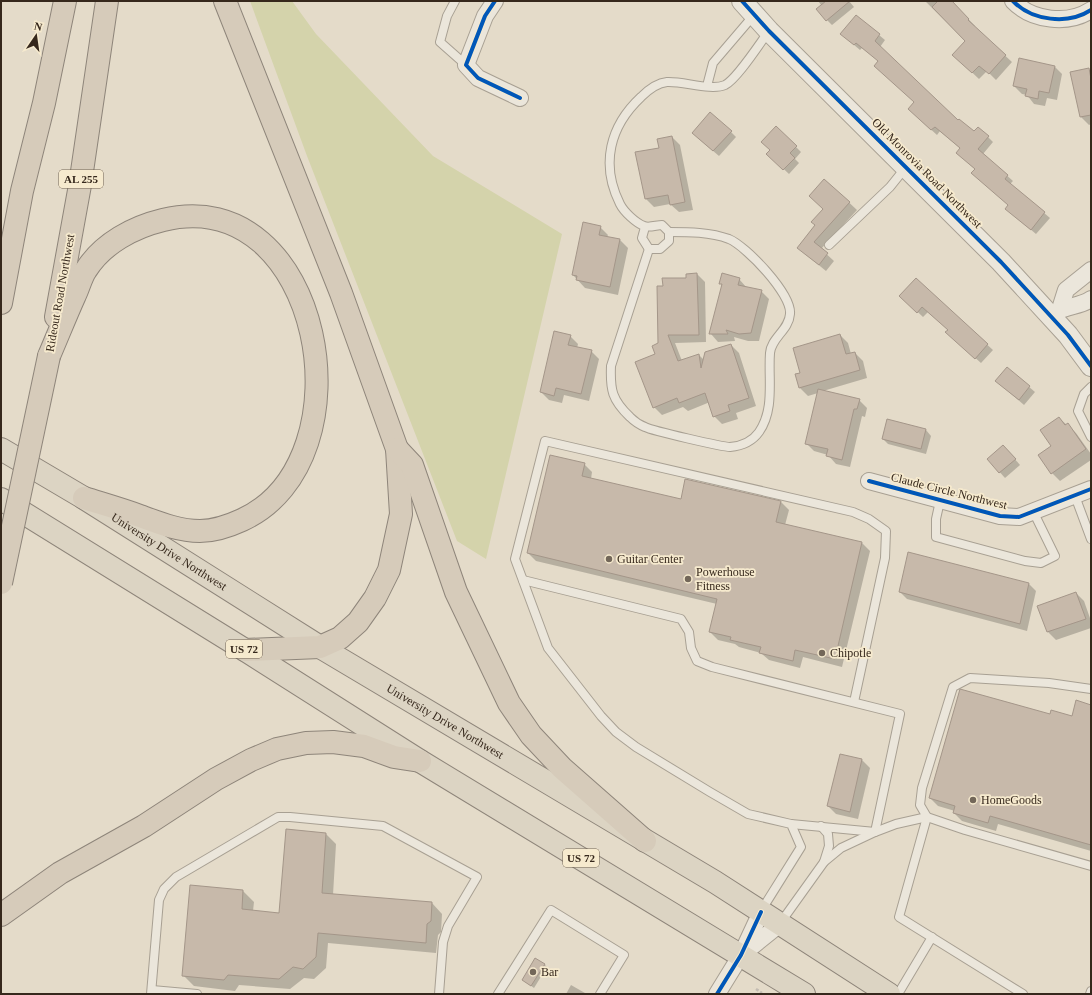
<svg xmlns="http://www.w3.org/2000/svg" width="1092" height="995" font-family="'Times New Roman',serif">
	<rect width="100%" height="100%" fill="#e4dbc9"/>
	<polygon fill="#d4d3ab" points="250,1 292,1 316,34 433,156 562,234 486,559 457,541 307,156"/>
	<g fill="#0003">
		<polygon points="818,1 849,1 854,7 832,25 827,20 822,6"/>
		<polygon points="925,1 951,1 975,26 974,27 1012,62 996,80 987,71 979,79 960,61 966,41"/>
		<polygon points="856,16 885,40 880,47 958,122 974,133 988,137 993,142 983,154 1013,181 1010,184 1050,218 1036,234 1012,214 1009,206 976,170 957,153 961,149 940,131 937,135 914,114 915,103 879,61 862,48 860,50 847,39"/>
		<polygon points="1054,66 1062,74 1057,100 1047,98 1045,106 1034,104 1027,95 1022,94 1014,86"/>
		<polygon points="1088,69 1091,72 1091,124 1089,125 1081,117 1071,73"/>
		<polygon points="776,127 801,152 795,159 799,163 789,174 768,154 771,151"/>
		<polygon points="731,132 736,137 719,156 698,138"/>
		<polygon points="672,137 680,145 693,210 679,212 670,204 654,207 646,199 660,148"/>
		<polygon points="825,180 857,210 821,249 834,261 826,271 798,248 816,225 824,209"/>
		<polygon points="600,227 608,235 607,237 620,240 628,248 618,295 585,288 573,275"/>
		<polygon points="697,274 705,282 706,342 675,343 682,361 699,355 704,360 731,345 739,353 756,406 736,413 738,419 722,424 714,416 710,402 688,411 683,407 662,415 654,407 656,354 659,344 664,287"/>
		<polygon points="739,279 747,288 761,291 769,299 759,341 748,341 734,337 735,341 718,342 711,334 723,286 721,284"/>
		<polygon points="916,280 993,350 981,363 952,337 949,330 928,312 923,317 906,301"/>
		<polygon points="555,332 570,336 578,344 577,348 591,351 599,359 589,401 564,395 562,403 549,400 541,392"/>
		<polygon points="840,335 848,343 851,354 855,353 863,361 867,378 823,391 859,400 867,408 865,417 862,416 850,467 836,464 828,455 814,451 806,443 818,393 808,396 800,388 796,375 801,373"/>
		<polygon points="1007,368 1035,392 1024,405 1002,386"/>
		<polygon points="1059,418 1076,433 1091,454 1091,460 1060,481 1052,473 1052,446"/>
		<polygon points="888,420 926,430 931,436 926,454 888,444 883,439"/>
		<polygon points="1008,451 1020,465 1005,478 988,459"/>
		<polygon points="584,464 592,472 591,479 681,500 781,502 789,510 785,525 862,543 870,551 842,667 803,657 800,668 769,660 761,653 739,647 735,644 718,640 710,632 717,604 536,561 528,553"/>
		<polygon points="909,553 1029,584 1036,591 1027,631 907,599 900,592"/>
		<polygon points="1076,593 1084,601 1091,621 1091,628 1056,640 1048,632 1039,606"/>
		<polygon points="1091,706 1091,851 998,824 996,831 962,821 954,813 955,811 938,806 930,798 1050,715 1073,717"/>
		<polygon points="840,755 862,760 870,768 858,819 836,814 828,806"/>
		<polygon points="326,834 336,844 333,895 432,903 442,914 441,932 438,935 436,953 328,943 326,968 314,979 304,978 290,989 239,985 235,991 194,986 183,975 191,886 243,891 254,902 253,911 280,914"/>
		<polygon points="544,964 547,967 534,988 523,980"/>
		<polygon points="571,985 585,993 586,994 566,994"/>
	</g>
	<g fill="#c7b9aa" stroke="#a49689">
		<polygon points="826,1 850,1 826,21 816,9"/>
		<polygon points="938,1 952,1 969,19 968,20 1006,55 989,74 979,66 972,73 952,55 965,41 932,7"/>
		<polygon points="856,15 880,34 875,41 958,120 959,119 974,131 978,127 989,136 978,149 1008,175 1005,179 1045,212 1031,230 1005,209 1008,205 971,173 975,169 956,153 960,148 935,127 931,130 908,109 914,102 874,66 878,61 856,43 854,45 840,34"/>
		<polygon points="1019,58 1055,66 1049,93 1039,91 1038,99 1025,96 1027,89 1013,86"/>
		<polygon points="1089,68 1091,79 1091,115 1080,117 1070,72"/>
		<polygon points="710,112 732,131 713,151 692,133"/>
		<polygon points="776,126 797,146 790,153 795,158 783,170 766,154 770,150 761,142"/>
		<polygon points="672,136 685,202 670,205 668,195 645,199 635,152 659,148 657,139"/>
		<polygon points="824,179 850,202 814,242 828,253 819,265 797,248 815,225 811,222 823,209 809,196"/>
		<polygon points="583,222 601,226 599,235 620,239 610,287 576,280 577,276 572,275"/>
		<polygon points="697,273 699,335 668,335 678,361 699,354 701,368 705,352 731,344 749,398 728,405 730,411 713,417 705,393 679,403 677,398 653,408 635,362 655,354 652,346 658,343 657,286 663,286 662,278 686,278 686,274"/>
		<polygon points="722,273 740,278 738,285 762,290 751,333 739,334 726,330 728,334 709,334 722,284 719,284"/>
		<polygon points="916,278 988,344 975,359 945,332 948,330 922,307 917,313 899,296"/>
		<polygon points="554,331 571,335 568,345 592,350 581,394 556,388 554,396 540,392"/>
		<polygon points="840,334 846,354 855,352 860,370 799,388 795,374 800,373 793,348"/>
		<polygon points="1007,367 1030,386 1019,400 995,381"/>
		<polygon points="818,389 860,399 857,409 854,409 842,460 826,456 828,449 805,444"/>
		<polygon points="1059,417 1065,425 1068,423 1086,449 1051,474 1038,455 1051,446 1040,430"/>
		<polygon points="887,419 926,429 921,449 882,439"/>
		<polygon points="1003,445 1016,459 999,473 987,459"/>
		<polygon points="550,455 585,463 582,476 681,499 685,479 781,501 776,522 862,542 835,659 795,650 793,661 759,653 761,647 730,640 731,637 709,632 717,599 527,553"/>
		<polygon points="908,552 1029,583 1020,624 899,592"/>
		<polygon points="1076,592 1086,619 1047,632 1037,606"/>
		<polygon points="960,689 1050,714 1051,710 1072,716 1076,700 1091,705 1091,845 990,816 988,823 953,813 955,806 929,798"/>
		<polygon points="840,754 862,759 850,812 827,806"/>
		<polygon points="286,829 326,833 322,893 432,902 431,921 427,924 426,943 318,933 316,957 303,969 293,967 279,979 228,975 224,980 182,976 190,885 243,890 242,909 279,913"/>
		<polygon points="535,958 545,964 531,986 522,980"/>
	</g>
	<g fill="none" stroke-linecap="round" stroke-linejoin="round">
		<g stroke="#a8a093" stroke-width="10">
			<g id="service">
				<polyline points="455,1 447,16 440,42 466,65"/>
				<polyline points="707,86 713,63 754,15"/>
				<path d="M645 227 642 238 649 249H660L669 241V232L662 225C657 225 649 228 644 226 636 223 624 212 620 204 600 164 610 126 641 97 648 90 657 83 667 82 683 81 711 91 725 85 737 79 760 43 769 31"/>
				<polyline points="829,245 890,187 906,167"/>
				<path d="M649 249 611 366C610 390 612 400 630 417 634 421 640 425 645 427 653 431 723 447 730 447 741 446 752 442 759 432 775 409 768 379 770 353 771 338 789 330 790 314 792 294 746 246 729 239 710 232 689 232 669 232"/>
				<polyline points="1091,387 1084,394 1078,411 1091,437"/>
				<polyline points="1075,496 1091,539"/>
				<polyline points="940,501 936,519 936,537 1025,561 1041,563 1055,556 1033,511"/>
				<polyline points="523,580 681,619 689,632 691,648 697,661 712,667 900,714 875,832 841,848 824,862 781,922"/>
				<polyline points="791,824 875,832 896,824 927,817 965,830 1091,866"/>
				<polyline points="821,826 828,834 829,846 824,862"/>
				<polyline points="761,911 801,847 791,824 748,814 710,792 636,747 616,732 601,716 548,648 515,559 545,441 853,512 869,519 886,531 885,558 854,702"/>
				<polyline points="152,990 197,994"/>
				<polyline points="151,994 159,900 164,889 176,877 278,817 290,817 383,826 477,877 448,926 443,942 439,994"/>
				<polyline points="498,994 551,910 624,955 600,994"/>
				<polyline points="898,994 932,937"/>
				<polyline points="1023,994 899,917 927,817 920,805 922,788 953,687 970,678 1049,683 1091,689"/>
				<polyline points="1090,994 1091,991"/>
			</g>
		</g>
		<g stroke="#a8a093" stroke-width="18">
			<g id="minor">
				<polyline points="495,1 485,16 466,65 478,78 520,98"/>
				<path d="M1013 1C1032 21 1068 25 1091 10"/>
				<polyline points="1060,309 1066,290 1091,270"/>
				<path d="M1054 314C1065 305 1080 307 1091 299"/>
				<polyline points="869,481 1000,516 1019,517 1091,489"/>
				<polyline points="744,953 780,924"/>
				<polyline points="717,994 741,955 761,912"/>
			</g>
		</g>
		<g stroke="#a8a093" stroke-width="22">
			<polyline id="tertiary" points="742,1 769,31 1001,262 1068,335 1091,366"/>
		</g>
		<g stroke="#8e857a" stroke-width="24">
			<g id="trunk">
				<path id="s1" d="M1 449 84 498 320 647 715 882 889 994"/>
				<polyline points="1,499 245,650 420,761 804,994"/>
			</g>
		</g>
		<g stroke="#8e857a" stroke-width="24">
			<g id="motorway">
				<polyline points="225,1 341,293 397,449 401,514 389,570 375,598 358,622 340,638 320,647 245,650"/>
				<polyline points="1,303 22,191 44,103 65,1"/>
				<polyline points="56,317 80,185 107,1"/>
				<path d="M49 356C58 335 66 315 75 295 79 287 81 277 86 270 103 243 134 227 163 220 322 181 373 460 242 520 229 526 214 531 200 531 179 531 159 523 140 516 121 509 103 504 84 498"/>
				<polyline points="397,449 412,465 456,592 509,703 531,735 562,768 645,841"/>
				<polyline points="1,915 60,873 144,826 216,779 251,760 277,749 306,743 333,742 364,746 394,757 420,761"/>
			</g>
		</g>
		<polyline stroke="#c3bcb2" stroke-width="2.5" stroke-dasharray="3 2" stroke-linecap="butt" points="756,989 762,993"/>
		<use href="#service" stroke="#ebe6db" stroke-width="8"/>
		<use href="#minor" stroke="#ebe6db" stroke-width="16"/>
		<use href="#tertiary" stroke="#ebe6db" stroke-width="20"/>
		<use href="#trunk" stroke="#dcd4c3" stroke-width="22"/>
		<use href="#motorway" stroke="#d6cbba" stroke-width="22"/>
		<g stroke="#8e857a" stroke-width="24" stroke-linecap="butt">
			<polyline id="motorway-bridge" points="1,583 49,356"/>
		</g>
		<use href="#motorway-bridge" stroke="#d6cbba" stroke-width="22"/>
		<g stroke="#f6eace" stroke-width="6">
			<g id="cycleway">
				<polyline points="495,1 485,16 466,65 478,78 520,98"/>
				<polyline points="742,1 769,31 1001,262 1068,335 1091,366"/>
				<path d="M1013 1C1032 21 1068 25 1091 10"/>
				<polyline points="869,481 1000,516 1019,517 1091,489"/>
				<polyline points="717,994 741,955 761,912"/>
			</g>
		</g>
		<use href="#cycleway" stroke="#0057b8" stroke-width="4"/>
	</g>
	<g fill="#736759" stroke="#f6eace" stroke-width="1.5">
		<circle cx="609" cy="559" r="4"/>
		<circle cx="688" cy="579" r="4"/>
		<circle cx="822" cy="653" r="4"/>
		<circle cx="973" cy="800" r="4"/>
		<circle cx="533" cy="972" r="4"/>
	</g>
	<g text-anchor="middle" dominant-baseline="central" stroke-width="3.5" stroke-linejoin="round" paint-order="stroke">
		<g fill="#f6eace" stroke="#706251" stroke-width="1">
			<rect x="59" y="170" width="44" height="18" rx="3"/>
			<rect x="226" y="640" width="36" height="18" rx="3"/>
			<rect x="563" y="849" width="36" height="18" rx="3"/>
		</g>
		<g font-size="11" font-weight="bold" fill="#36281c">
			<text x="81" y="179">AL 255</text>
			<text x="244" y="649">US 72</text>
			<text x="581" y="858">US 72</text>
		</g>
		<g font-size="12" fill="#36281c" stroke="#f6eace">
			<text transform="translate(927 173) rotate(45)">Old Monrovia Road Northwest</text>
			<text transform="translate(60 293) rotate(-80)">Rideout Road Northwest</text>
			<text transform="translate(949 491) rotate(14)">Claude Circle Northwest</text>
			<text stroke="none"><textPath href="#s1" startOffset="197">University Drive Northwest</textPath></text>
			<text stroke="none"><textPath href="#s1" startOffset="521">University Drive Northwest</textPath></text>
		</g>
		<g font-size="12" fill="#36281c" stroke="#f6eace" text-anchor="start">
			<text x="617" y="559">Guitar Center</text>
			<text x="696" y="572">Powerhouse<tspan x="696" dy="14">Fitness</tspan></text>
			<text x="830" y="653">Chipotle</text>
			<text x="981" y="800">HomeGoods</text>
			<text x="541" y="972">Bar</text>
		</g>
	</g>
	<rect width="1092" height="995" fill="none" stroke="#36281c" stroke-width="4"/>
	<g transform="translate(36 36) rotate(13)" stroke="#f6eace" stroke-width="3" paint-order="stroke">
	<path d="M0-3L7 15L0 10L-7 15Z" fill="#36281c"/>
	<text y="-6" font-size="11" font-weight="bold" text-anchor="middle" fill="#36281c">N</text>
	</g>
</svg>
